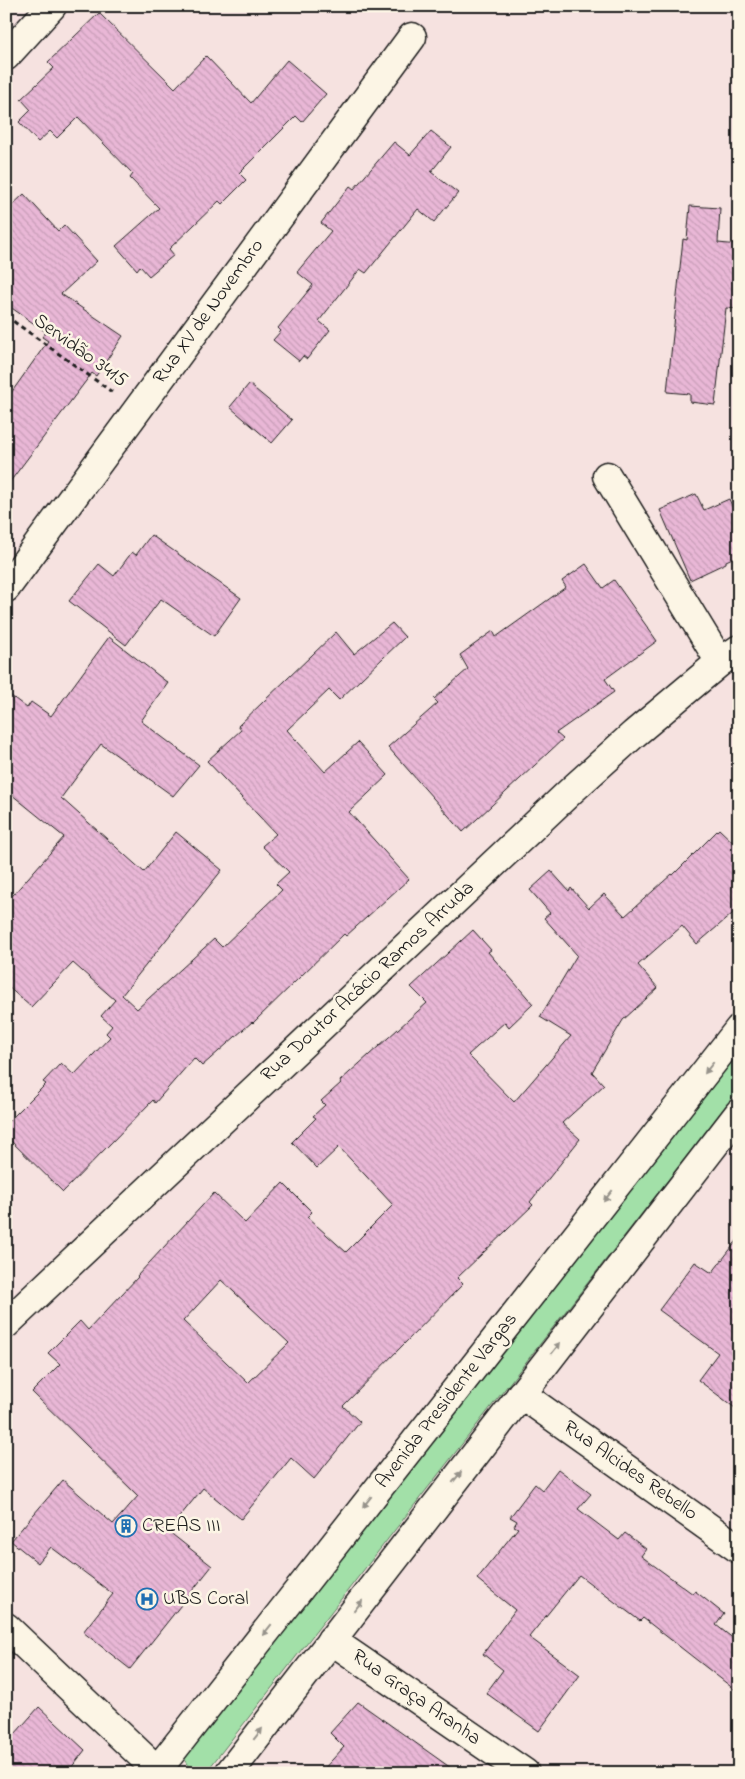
<svg xmlns="http://www.w3.org/2000/svg" width="745" height="1779" font-family="'Indie Flower',sans-serif">
	<defs>
		<pattern id="building-back-hatch" width="6" height="6" patternUnits="userSpaceOnUse" patternTransform="scale(1.25)"><rect width="6" height="6" fill="#e9b7d6"/><path d="M-1 5l2 2M0 0l6 6M5-1l2 2" fill="none" stroke="#c79db7"/></pattern>
	</defs>
	<rect width="100%" height="100%" fill="#f6e2e0"/>
	<filter id="ink" filterUnits="userSpaceOnUse"><feTurbulence type="fractalNoise" baseFrequency=".02" numOctaves="2"/><feDisplacementMap in="SourceGraphic" scale="10" xChannelSelector="R" yChannelSelector="G"/><feConvolveMatrix kernelMatrix="1 2 1 2 8 2 1 2 1" color-interpolation-filters="sRGB"/></filter>
	<g filter="url(#ink)">
		<path fill="#a2e0a8" stroke="#5f7e62" d="M739 1052V1089L210 1767C195 1775 180 1766 186 1749Z"/>
		<g fill="url(#building-back-hatch)" stroke="#1c1c1c" fill-rule="evenodd">
			<polygon points="99,13 175,88 206,56 251,103 287,60 326,94 302,122 296,116 239,173 246,180 222,204 219,201 169,249 174,255 149,276 140,266 137,270 116,246 159,208 130,178 133,174 78,117 57,138 50,131 38,142 19,122 31,110 21,99 54,68 48,62"/>
			<polygon points="431,131 451,147 431,172 458,193 434,222 418,209 366,273 360,269 319,321 330,330 307,359 303,356 299,361 273,340 281,331 278,328 313,285 297,272 331,231 321,223 350,186 354,189 394,142 410,155"/>
			<polygon points="24,194 58,231 64,225 97,261 61,294 123,336 96,376 92,373 6,487 6,400 48,341 42,337 46,332 6,304 6,211"/>
			<polygon points="690,206 720,208 718,243 739,245 739,309 726,308 715,405 690,402 690,394 667,392 683,239 687,240"/>
			<polygon points="249,384 292,420 272,443 230,407"/>
			<polygon points="696,494 704,510 729,499 739,522 739,555 726,561 726,563 690,580 660,510"/>
			<polygon points="151,535 241,598 214,636 161,599 126,645 69,601 99,564 114,576 132,552 136,555"/>
			<polygon points="586,564 603,588 614,580 657,641 605,679 614,692 556,733 563,739 463,832 388,747 438,703 434,699 468,669 460,655 493,631 496,637 566,587 562,581"/>
			<polygon points="392,623 405,637 339,700 329,690 287,730 325,772 358,742 388,775 349,812 409,879 346,936 344,934 253,1023 252,1022 202,1066 194,1058 155,1103 153,1100 63,1192 6,1136 6,1124 46,1084 43,1082 61,1063 74,1075 110,1037 106,1033 112,1026 101,1016 115,1000 73,963 31,1007 6,985 6,903 64,837 6,790 6,692 27,708 31,702 51,716 109,637 168,683 141,721 199,765 173,796 101,744 61,798 144,872 176,832 222,870 122,995 137,1009 214,939 222,947 282,890 276,884 289,872 262,846 276,834 207,761 241,730 238,726 336,632 354,654"/>
			<path d="M719 829 739 848V908L697 944 682 926 638 965 658 988 623 1020 592 1072 604 1085 562 1123 580 1139 530 1202 533 1205 457 1278 463 1284 343 1406 360 1422 314 1479 291 1458 241 1519 203 1488 168 1531 212 1566 130 1669 83 1632 113 1594 51 1547 38 1563 11 1541 63 1480 113 1524 138 1496 32 1392 60 1364 48 1353 80 1321 88 1330 138 1277 137 1276 214 1193 245 1223 283 1183 312 1212 307 1217 346 1252 393 1205 339 1147 317 1168 292 1142 316 1118 313 1116 325 1105 321 1101 341 1083 340 1081 427 1003 411 987 473 930 491 950 488 952 533 1004 509 1027 505 1022 468 1055 514 1102 571 1036 540 1017 577 955 544 918 550 913 530 890 551 871 569 891 571 888 589 908 604 894 625 916 672 874 673 875ZM221 1280 289 1343 248 1383 183 1321Z"/>
			<polygon points="739,1238 739,1411 698,1380 718,1353 659,1310 695,1262 712,1273"/>
			<polygon points="558,1469 591,1494 578,1509 619,1540 625,1533 646,1549 641,1556 693,1594 695,1591 724,1614 716,1625 739,1643 739,1693 643,1618 640,1621 579,1575 529,1637 580,1675 539,1731 486,1693 503,1670 483,1654 515,1610 477,1579 518,1528 514,1526 517,1521 510,1517 535,1484 542,1490"/>
			<polygon points="358,1702 458,1773 320,1773 344,1747 330,1733"/>
			<polygon points="39,1707 85,1750 67,1773 6,1773 6,1744"/>
		</g>
		<g fill="none" stroke-linecap="round" stroke-linejoin="round">
			<g stroke="#1c1c1c" stroke-width="31">
				<g id="minor">
					<polyline points="6,56 52,6"/>
					<polyline points="607,476 720,662"/>
					<polyline points="6,588 412,37"/>
					<polyline points="6,1324 573,789 634,734 720,662 739,649"/>
					<polyline points="521,1394 739,1549"/>
					<polyline points="331,1640 525,1773"/>
				</g>
			</g>
			<g stroke="#1c1c1c" stroke-width="31">
				<g id="major">
					<polyline points="6,1627 160,1773"/>
					<polyline points="155,1773 739,1029"/>
					<polyline points="229,1773 739,1113"/>
				</g>
			</g>
			<polyline stroke="#1c1c1c" stroke-width="3" stroke-dasharray="5 4" stroke-linecap="butt" points="6,316 112,392"/>
			<use href="#minor" stroke="#fcf5e5" stroke-width="28"/>
			<use href="#major" stroke="#fcf5e5" stroke-width="28"/>
		</g>
		<defs><path id="oneway-solid" d="M-6-.8H1V-3.2L6.5 0L1 3.2V.8H-6Z" transform="scale(1.25)"/></defs>
		<g fill="#97938b">
			<use href="#oneway-solid" transform="translate(709 1068) rotate(128)"/>
			<use href="#oneway-solid" transform="translate(608 1196) rotate(128)"/>
			<use href="#oneway-solid" transform="translate(556 1348) rotate(-52)"/>
			<use href="#oneway-solid" transform="translate(457 1477) rotate(-52)"/>
			<use href="#oneway-solid" transform="translate(367 1502) rotate(128)"/>
			<use href="#oneway-solid" transform="translate(358 1606) rotate(-52)"/>
			<use href="#oneway-solid" transform="translate(267 1630) rotate(128)"/>
			<use href="#oneway-solid" transform="translate(258 1734) rotate(-52)"/>
		</g>
	</g>
	<defs>
		<g id="building-ring" transform="scale(1.125)"><circle r="9.5" fill="#fcf5e5" stroke="#1f6fb2" stroke-width="1.5"/><path d="M-4-6H4V6H1V3H-1V6H-4ZM-2.5-4.3h1.7v1.8h-1.7ZM.8-4.3h1.7v1.8H.8ZM-2.5-1h1.7V.8h-1.7ZM.8-1h1.7V.8H.8Z" fill="#1f6fb2"/></g>
		<g id="hospital-ring" transform="scale(1.125)"><circle r="9.5" fill="#fcf5e5" stroke="#1f6fb2" stroke-width="1.5"/><path d="M-5-5h3v3.5h4V-5h3V5h-3V1.5h-4V5h-3Z" fill="#1f6fb2"/></g>
	</defs>
	<g fill-rule="evenodd">
		<use href="#building-ring" x="126" y="1526"/>
		<use href="#hospital-ring" x="147" y="1599"/>
	</g>
	<g text-anchor="middle" dominant-baseline="central" stroke-width="5" stroke-linejoin="round" paint-order="stroke">
		<g font-size="20" fill="#1c1c1c" stroke="#fcf5e5">
			<text transform="translate(209 312) rotate(-54)">Rua XV de Novembro</text>
			<text transform="translate(80 351) rotate(36)">Servidão 3415</text>
			<text transform="translate(368 982) rotate(-43)">Rua Doutor Acácio Ramos Arruda</text>
			<text transform="translate(447 1401) rotate(-52)">Avenida Presidente Vargas</text>
			<text transform="translate(630 1471) rotate(35)">Rua Alcides Rebello</text>
			<text transform="translate(416 1698) rotate(35)">Rua Graça Aranha</text>
		</g>
		<g font-size="20" fill="#1c1c1c" stroke="#fcf5e5" text-anchor="start">
			<text x="142" y="1526">CREAS III</text>
			<text x="163" y="1599">UBS Coral</text>
		</g>
	</g>
	<rect width="745" height="1779" fill="none" stroke="#fcf5e5" stroke-width="25"/>
	<rect x="12" y="12" width="720" height="1754" fill="none" stroke="#1c1c1c" stroke-width="2" filter="url(#ink)"/>
</svg>
